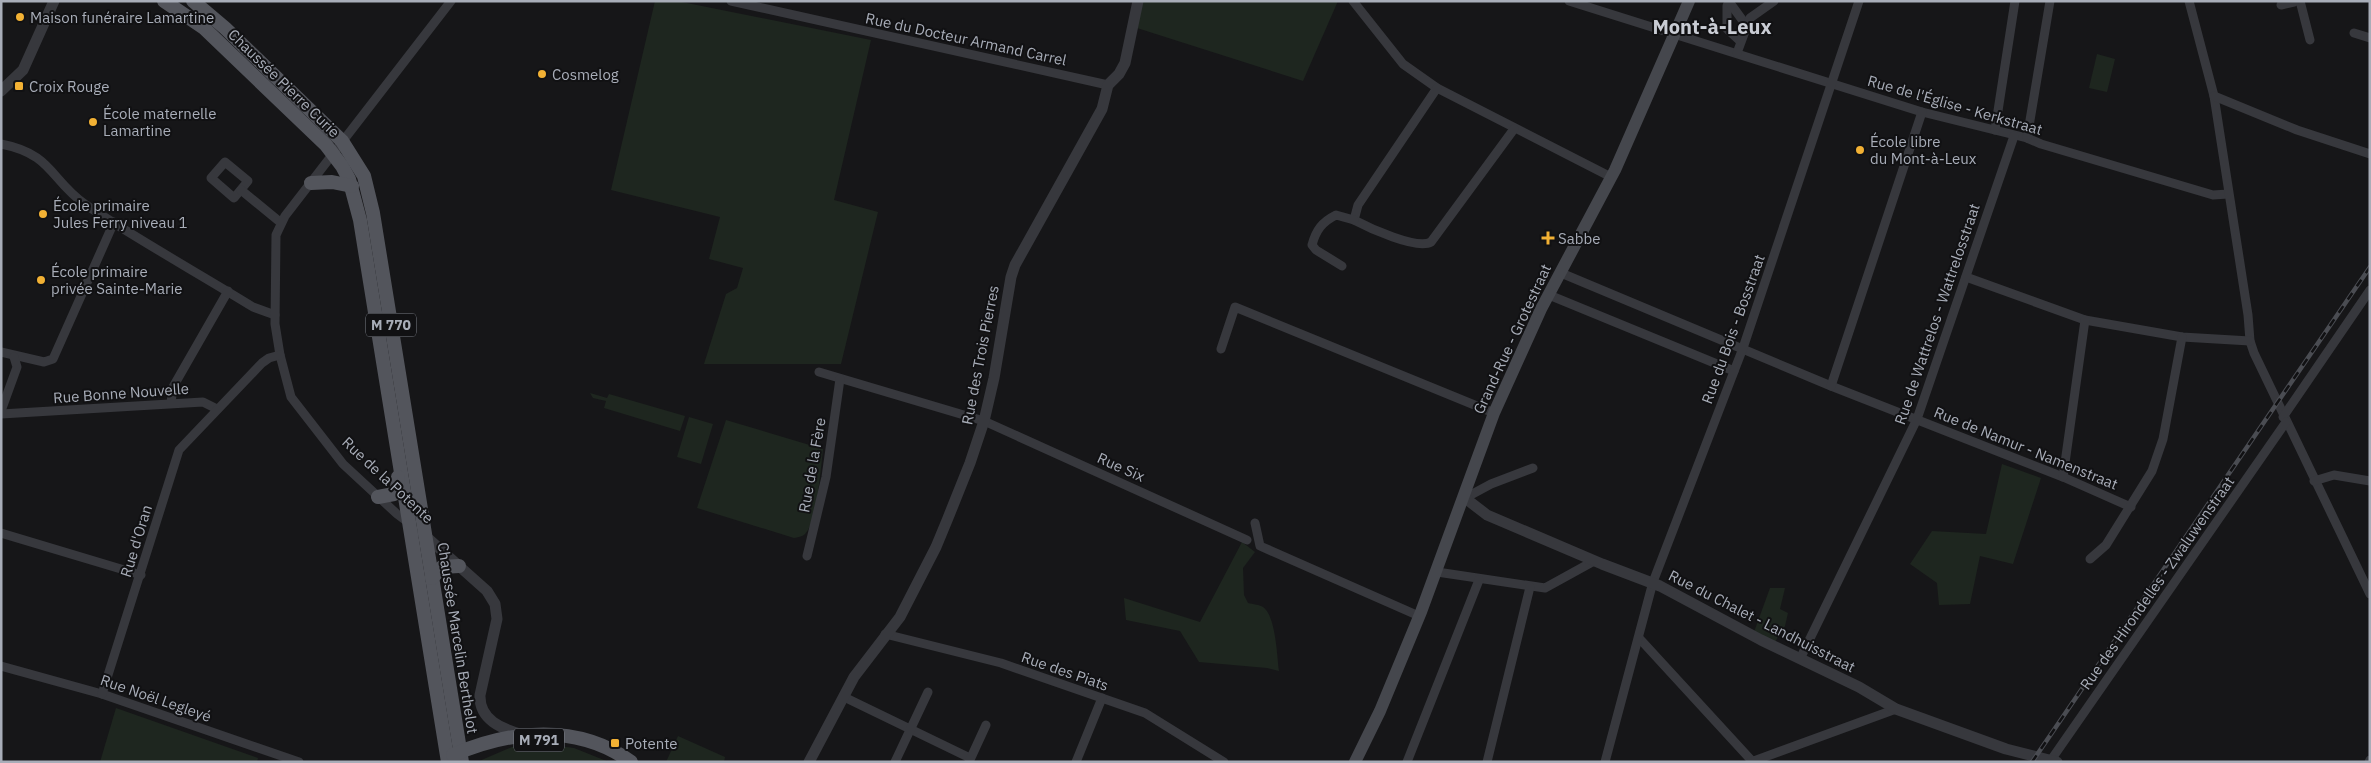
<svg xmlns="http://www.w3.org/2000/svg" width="2371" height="763" font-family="'IBM Plex Sans',sans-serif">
	<rect width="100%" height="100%" fill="#161618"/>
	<g fill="#1e261f">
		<polygon points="655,1 677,1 871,40 834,200 878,212 841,364 704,364 726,294 737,288 743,268 709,259 720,217 611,190"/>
		<polygon points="1139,1 1338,1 1303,81 1137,28"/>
		<polygon points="2097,54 2115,59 2107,92 2089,88"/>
		<polygon points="590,393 607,398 609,394 685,416 680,431 604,408 606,401 593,398"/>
		<polygon points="689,417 713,424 701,464 677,457"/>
		<path d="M726 420 823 449C821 467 817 522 805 534 802 537 798 537 794 538L697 508Z"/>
		<polygon points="2002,464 2041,478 2013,564 1980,556 1970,604 1939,605 1937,583 1910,564 1932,531 1986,534"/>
		<path d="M1242 542 1255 552 1243 568 1244 595 1248 603C1253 604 1260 605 1263 607 1276 616 1277 657 1279 671L1267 668 1199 662 1180 631 1126 620 1124 598 1200 622Z"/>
		<polygon points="1770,588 1785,588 1780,609 1788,613 1785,626 1775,642 1754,632"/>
		<polygon points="116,708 258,758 257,762 100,762"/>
		<polygon points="678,736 725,757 724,762 666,762"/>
		<polygon points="543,744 574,748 609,762 477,762 512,747"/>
	</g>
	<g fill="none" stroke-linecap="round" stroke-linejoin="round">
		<g stroke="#37383d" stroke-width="9">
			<polyline points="731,1 1108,85"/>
			<polyline points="1353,1 1403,64 1437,88 1611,177"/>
			<polyline points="1569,1 1922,112 2027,138 2041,144 2213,195 2228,194"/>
			<polyline points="1729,1 1727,6 1727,29 1740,41"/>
			<polyline points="2189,1 2214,96 2248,315 2250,341 2254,353 2370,594"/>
			<polyline points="2300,1 2310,40"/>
			<polyline points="1730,3 1746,25"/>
			<polyline points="2281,5 2294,2"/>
			<polyline points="2354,33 2370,38"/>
			<polyline points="1737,53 1750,18 1774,1"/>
			<path d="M1437 88 1358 205 1354 220C1369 228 1417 250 1431 242L1514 129"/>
			<polyline points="2214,96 2297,130 2370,154"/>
			<polyline points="1995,130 2015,1"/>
			<polyline points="2027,138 2050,1"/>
			<path d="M1 144C53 154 50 180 86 205 140 241 198 273 253 307L275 315"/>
			<polygon points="225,162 248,181 234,198 211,178"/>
			<polyline points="241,190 280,222"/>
			<path d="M1342 266 1316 250 1312 245C1316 230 1322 222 1336 215L1354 220"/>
			<polyline points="1561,273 1831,386 2063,477 2131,507"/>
			<polyline points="1966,277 2085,320 2182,337 2250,341"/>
			<polyline points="1549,295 1734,371"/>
			<polyline points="1221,349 1235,307 1494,413"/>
			<polyline points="1,352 44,362 53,359 114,222"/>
			<polyline points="819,372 984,421 1247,540"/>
			<polyline points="1831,386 1922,112"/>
			<polyline points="171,403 173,387 228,291"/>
			<polyline points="1,411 17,367 14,357"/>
			<polyline points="1,414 203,402 217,409"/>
			<polyline points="2283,417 2370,290"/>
			<polyline points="2063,477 2085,320"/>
			<polyline points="2314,481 2334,475 2370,481"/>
			<polyline points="1465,498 1491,484 1533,468"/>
			<polyline points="409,523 397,514 343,464 291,397 280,355 275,324 276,235 285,216 451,1"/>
			<polyline points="1255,523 1260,546 1419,616"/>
			<polyline points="1,533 141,575"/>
			<polyline points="807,556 826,477 840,379"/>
			<polyline points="2090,559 2106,545 2152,471 2163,439 2182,337"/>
			<polyline points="1437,572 1545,588 1594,561"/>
			<polyline points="885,634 1001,663 1145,713 1224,762"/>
			<polyline points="1639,638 1752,761"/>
			<polyline points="1800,659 1917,419 2014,136"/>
			<polyline points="1,666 102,694 299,762"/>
			<polyline points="102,694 179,450 262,363 269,358 280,355"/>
			<polyline points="844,697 970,758"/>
			<polyline points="2051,760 2286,422"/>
			<polyline points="895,762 928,692"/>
			<polyline points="969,762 986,725"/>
			<polyline points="1076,762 1102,698"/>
			<polyline points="1407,762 1479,580"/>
			<polyline points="1487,762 1530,587"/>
			<polyline points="1605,762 1653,582 1743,348 1859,1"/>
			<polyline points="1751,762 1896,709"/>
			<polyline points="2369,762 2370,760"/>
		</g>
		<g stroke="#37383d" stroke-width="11">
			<polyline points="1,91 23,70 54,1"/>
			<polyline points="1465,498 1487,515 1602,564 1660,586 1761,640 1859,687 1896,709 2006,749 2057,762"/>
			<path d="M422 533 487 591 495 604 497 619 480 695C479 720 502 729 523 735"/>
			<polyline points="809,762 854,677 900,617 936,547 948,518 970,463 984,421 994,378 1011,277 1015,265 1102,109 1108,85 1119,74 1125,63 1138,1"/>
		</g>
		<polyline stroke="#45474d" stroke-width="12" points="1355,762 1380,711 1421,612 1494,413 1541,309 1615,170 1689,1"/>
		<g stroke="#53555c" stroke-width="14">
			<polyline points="164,1 204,28 326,145 342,166 349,179 360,220 448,762"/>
			<polyline points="193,1 225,28 342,141 364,176 373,213 462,762"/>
			<polyline points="311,183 332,182 352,186"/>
			<polyline points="378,497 394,494 397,490 398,477"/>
			<polyline points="432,578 442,567 459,566"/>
			<path d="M453 755C510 730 578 723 631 762"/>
		</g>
		<g stroke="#4a4c52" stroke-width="4.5">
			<polyline id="rail" points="2032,762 2370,267"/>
		</g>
		<use href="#rail" stroke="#111113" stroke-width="2.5" stroke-dasharray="8" stroke-linecap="butt"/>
	</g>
	<g fill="#f2b134" stroke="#111113" stroke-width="2">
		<circle cx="20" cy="17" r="5"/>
		<circle cx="542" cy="74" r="5"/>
		<rect x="14" y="81" width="10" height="10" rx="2.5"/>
		<circle cx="93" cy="122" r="5"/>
		<circle cx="1860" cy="150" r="5"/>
		<circle cx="43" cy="214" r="5"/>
		<path d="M1545.5 230.5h5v5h5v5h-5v5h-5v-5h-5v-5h5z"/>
		<circle cx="41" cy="280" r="5"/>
		<rect x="610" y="738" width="10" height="10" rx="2.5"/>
	</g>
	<g text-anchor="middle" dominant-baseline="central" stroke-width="4" stroke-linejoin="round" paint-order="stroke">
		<g fill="#111113" stroke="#7b7e86" stroke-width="1">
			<rect x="366" y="313.5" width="50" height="23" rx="4"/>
			<rect x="514" y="728.5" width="50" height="23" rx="4"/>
		</g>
		<g font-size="14" font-weight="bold" fill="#a8adb8">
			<text x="391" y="325">M 770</text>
			<text x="539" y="740">M 791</text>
		</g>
		<g font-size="15" fill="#a8adb8" stroke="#111113" text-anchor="start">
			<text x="30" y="17">Maison funéraire Lamartine</text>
			<text x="552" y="74">Cosmelog</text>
			<text x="29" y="86">Croix Rouge</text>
			<text x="103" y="113">École maternelle<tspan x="103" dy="17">Lamartine</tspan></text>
			<text x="1870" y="141">École libre<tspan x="1870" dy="17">du Mont-à-Leux</tspan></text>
			<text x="53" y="205">École primaire<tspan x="53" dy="17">Jules Ferry niveau 1</tspan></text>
			<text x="1558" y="238">Sabbe</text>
			<text x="51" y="271">École primaire<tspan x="51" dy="17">privée Sainte-Marie</tspan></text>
			<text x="625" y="743">Potente</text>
		</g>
		<g font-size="15" fill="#a8adb8" stroke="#111113">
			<text transform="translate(966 39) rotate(12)">Rue du Docteur Armand Carrel</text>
			<text transform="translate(284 83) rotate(44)">Chaussée Pierre Curie</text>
			<text transform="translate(1955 105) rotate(16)">Rue de l'Église - Kerkstraat</text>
			<text transform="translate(1937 314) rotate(-71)">Rue de Wattrelos - Wattrelosstraat</text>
			<text transform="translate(1733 329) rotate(-70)">Rue du Bois - Bosstraat</text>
			<text transform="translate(1512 339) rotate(-65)">Grand-Rue - Grotestraat</text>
			<text transform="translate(980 355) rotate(-79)">Rue des Trois Pierres</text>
			<text transform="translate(121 393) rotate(-4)">Rue Bonne Nouvelle</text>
			<text transform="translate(2026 448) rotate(22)">Rue de Namur - Namenstraat</text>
			<text transform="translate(812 465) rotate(-80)">Rue de la Fère</text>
			<text transform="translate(1121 467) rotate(24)">Rue Six</text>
			<text transform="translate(388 480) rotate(43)">Rue de la Potente</text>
			<text transform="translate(136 541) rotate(-73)">Rue d'Oran</text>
			<text transform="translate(2157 583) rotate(-55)">Rue des Hirondelles - Zwaluwenstraat</text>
			<text transform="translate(1762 621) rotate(27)">Rue du Chalet - Landhuisstraat</text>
			<text transform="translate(458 638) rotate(81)">Chaussée Marcelin Berthelot</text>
			<text transform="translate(1065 671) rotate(19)">Rue des Piats</text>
			<text transform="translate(156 698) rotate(19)">Rue Noël Legleyé</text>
		</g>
		<g font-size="20" font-weight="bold" fill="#c9ccd4" stroke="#111113">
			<text x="1712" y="26">Mont-à-Leux</text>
		</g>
	</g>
	<rect width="2371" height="763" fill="none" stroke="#a8adb8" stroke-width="5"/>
</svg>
